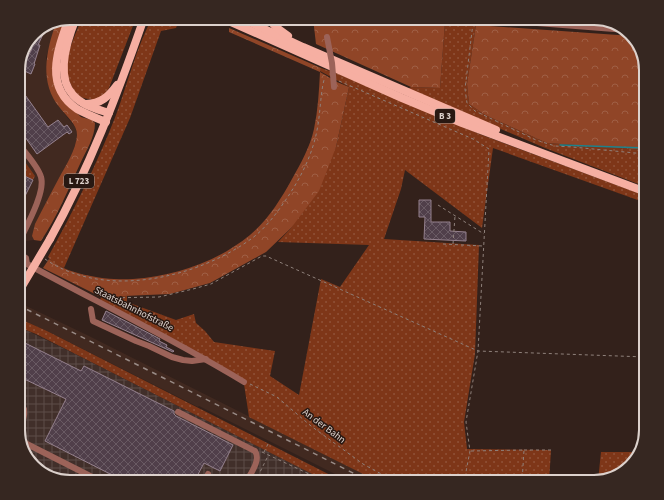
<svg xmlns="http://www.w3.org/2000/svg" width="664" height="500" font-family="'Source Sans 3',sans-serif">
	<defs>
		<pattern id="industrial-grid" width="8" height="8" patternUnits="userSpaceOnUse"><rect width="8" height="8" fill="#412f2a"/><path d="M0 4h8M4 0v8" fill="none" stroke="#5c4c48"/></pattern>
		<pattern id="grass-dots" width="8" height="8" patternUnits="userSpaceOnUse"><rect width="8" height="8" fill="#7e3618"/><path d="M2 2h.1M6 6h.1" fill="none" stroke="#905238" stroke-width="1.8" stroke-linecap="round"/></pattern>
		<pattern id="forest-crowns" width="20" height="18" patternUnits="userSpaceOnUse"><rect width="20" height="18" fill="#904527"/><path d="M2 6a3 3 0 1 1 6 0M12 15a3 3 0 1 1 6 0" fill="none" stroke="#9f5f45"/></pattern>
		<pattern id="building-cross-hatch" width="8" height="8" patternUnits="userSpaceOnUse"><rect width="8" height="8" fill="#503f4a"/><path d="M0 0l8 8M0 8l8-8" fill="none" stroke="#695a63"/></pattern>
	</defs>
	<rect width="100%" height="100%" fill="#33211b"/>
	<g fill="#412920">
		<polygon points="56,23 46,58 59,107 75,127 77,134 76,142 72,154 32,236 34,240 18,242 18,66 36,31"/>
		<polygon points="18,302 87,335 379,482 348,482 349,481 199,406 198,407 47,331 18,318"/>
	</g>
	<polygon fill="url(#industrial-grid)" points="21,329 26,330 77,355 326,481 326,482 70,482 38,471 18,433 18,333"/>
	<g fill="url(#grass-dots)">
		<path d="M82 18H136L109 88C105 95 97 101 88 99 81 98 75 94 72 87 70 82 67 77 66 72 65 56 76 33 82 18Z"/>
		<path d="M152 18H180L176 28 161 31 130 118 64 268 53 263 48 257C73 212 97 164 116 115 128 82 136 49 152 18Z"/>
		<polygon points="445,22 476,25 467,84 469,104 485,115 547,143 646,150 646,187 545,148 408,89 411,87 440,88"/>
		<polygon points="321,68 339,74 482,135 646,196 646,203 493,148 482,228 405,170 401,189 384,239 479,245 475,354 464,422 467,449 551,450 549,482 383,482 380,480 379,482 249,417 244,384 100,301 101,297 127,296 127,302 176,320 194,314 196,323 205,331 214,342 275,351 270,376 299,395 321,279 340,287 369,245 278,242 291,228 336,147 349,87 320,71"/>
		<polygon points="18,152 35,176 33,180 19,173 22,164 18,162"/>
		<polygon points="18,318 47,331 344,482 326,482 326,481 36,334 26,330 21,329 18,333"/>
		<polygon points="601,452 638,452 635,462 617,477 598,481"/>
	</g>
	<g fill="url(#forest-crowns)">
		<polygon points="313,18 405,18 445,22 440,88 411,87 316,44"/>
		<path d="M66 20 53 58 66 102 81 117 92 120 95 123C95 137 86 151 80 164 68 190 57 217 41 241L34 240 32 236 35 224C43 208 51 193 59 178 66 165 76 150 77 135 77 124 66 116 60 108 39 83 46 51 56 23Z"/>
		<polygon points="476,25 632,36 641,47 646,70 646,150 547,143 485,115 469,104 467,84"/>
		<path d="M229 28 321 68 320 72 337 82 349 87 336 147 319 191 291 228 266 252 210 283 170 294 101 297 43 268 49 259C66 275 110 281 133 279 175 276 217 262 250 235 268 220 281 199 292 179 301 163 310 147 314 129 318 110 319 91 320 72L229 32Z"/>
	</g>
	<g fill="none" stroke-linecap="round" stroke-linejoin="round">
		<polyline stroke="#1d828c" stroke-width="1.5" points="560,145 646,148"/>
	</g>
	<g fill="url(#building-cross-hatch)" stroke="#95818e">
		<polygon points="39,30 44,32 38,45 40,45 34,64 35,64 31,74 18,68 18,66 22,58 26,60 32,49 28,47 36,31"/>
		<polygon points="23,92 48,127 58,120 64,127 67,125 72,132 69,134 67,132 37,154 18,127 18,96"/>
		<polygon points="18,173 33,180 18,210"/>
		<polygon points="419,200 431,200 431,222 450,222 450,231 466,232 466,241 424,239 425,217 419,217"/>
		<polygon points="106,311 160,339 159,341 167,345 166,347 174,351 173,352 102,320"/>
		<polygon points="23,342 81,371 84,366 174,411 174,414 176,416 233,445 220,471 204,463 194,482 126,482 45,441 66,399 18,376 18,352"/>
	</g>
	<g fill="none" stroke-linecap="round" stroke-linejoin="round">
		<g stroke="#8f817b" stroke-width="1" stroke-dasharray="3 3" stroke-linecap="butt">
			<polyline points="473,23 465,89 467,103 475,111 536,140 555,146 572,147 646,154"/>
			<polyline points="339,81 473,139 489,149 478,351 466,422 470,451 464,482"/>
			<polyline points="438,205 484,234"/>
			<polyline points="443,244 483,246"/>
			<polyline points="453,244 455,216"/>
			<path d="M45 259C104 300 197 278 251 239 265 229 277 213 287 198 300 179 311 157 316 135 320 118 320 101 323 84L324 80 326 78"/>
			<polyline points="104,298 159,297 193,289 211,284 262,256 266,256 478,351 646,357"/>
			<polyline points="18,331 18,330"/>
			<polyline points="250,384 277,397 311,426 363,464 396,482"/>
			<polyline points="524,450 551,450"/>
			<polyline points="471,451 524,450 522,482"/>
			<polyline points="262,452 324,481"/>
			<polyline points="264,452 268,444"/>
			<polyline points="255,482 268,456"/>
		</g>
		<g stroke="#9c6359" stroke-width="6">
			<polyline points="473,18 627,30"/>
			<path d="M18 244C25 229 46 192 41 177 38 166 25 153 18 143"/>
			<path d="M18 253 26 258 27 264C99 303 173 339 244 382"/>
			<polyline points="91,309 93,321 136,341 149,346 172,357 183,360 192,361 206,359"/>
			<path d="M178 412 255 451C261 460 251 473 246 482"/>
			<path d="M18 424C24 420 25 416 24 409L18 405"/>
			<polyline points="23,442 102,482"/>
			<polyline points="204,482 208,474"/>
		</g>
		<g stroke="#f6afa2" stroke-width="8">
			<path d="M69 18C58 49 43 86 77 109 86 114 96 118 106 122"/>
			<path d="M76 18C67 40 55 76 73 95 83 106 97 109 109 113"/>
			<polyline points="222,18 402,98 462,123 646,192"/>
			<polyline points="241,18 303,47 496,130"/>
			<polyline points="268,18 277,28 288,36"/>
			<path d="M86 104C101 104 109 96 117 85"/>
			<path d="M50 239C89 169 118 93 144 18"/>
		</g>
		<polyline stroke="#998b86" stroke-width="1.5" stroke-dasharray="5 5" stroke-linecap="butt" points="18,305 371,482"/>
		<polyline stroke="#9c6359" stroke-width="6" points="327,37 332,63 334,87"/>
		<polyline stroke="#f6afa2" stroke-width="8" points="18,293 50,239"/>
	</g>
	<g text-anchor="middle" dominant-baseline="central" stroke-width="3" stroke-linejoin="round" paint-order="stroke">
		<g fill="#281812" stroke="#a69a94" stroke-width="1">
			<rect x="435" y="109" width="20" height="14" rx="3"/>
			<rect x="64" y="174" width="30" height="14" rx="3"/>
		</g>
		<g font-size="9" font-weight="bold" fill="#dcd1cc">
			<text x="445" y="116">B 3</text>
			<text x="79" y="181">L 723</text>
		</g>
		<g font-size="10" fill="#dcd1cc" stroke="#281812">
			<text transform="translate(134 309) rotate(27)">Staatsbahnhofstraße</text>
			<text transform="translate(324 426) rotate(37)">An der Bahn</text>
		</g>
	</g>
	<path d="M0 0H664V500H0ZM70 25H594A45 45 0 0 1 639 70V430A45 45 0 0 1 594 475H70A45 45 0 0 1 25 430V70A45 45 0 0 1 70 25Z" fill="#362721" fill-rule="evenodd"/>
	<path fill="none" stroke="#dcd1cc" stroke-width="2" d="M70 25H594A45 45 0 0 1 639 70V430A45 45 0 0 1 594 475H70A45 45 0 0 1 25 430V70A45 45 0 0 1 70 25Z"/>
</svg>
